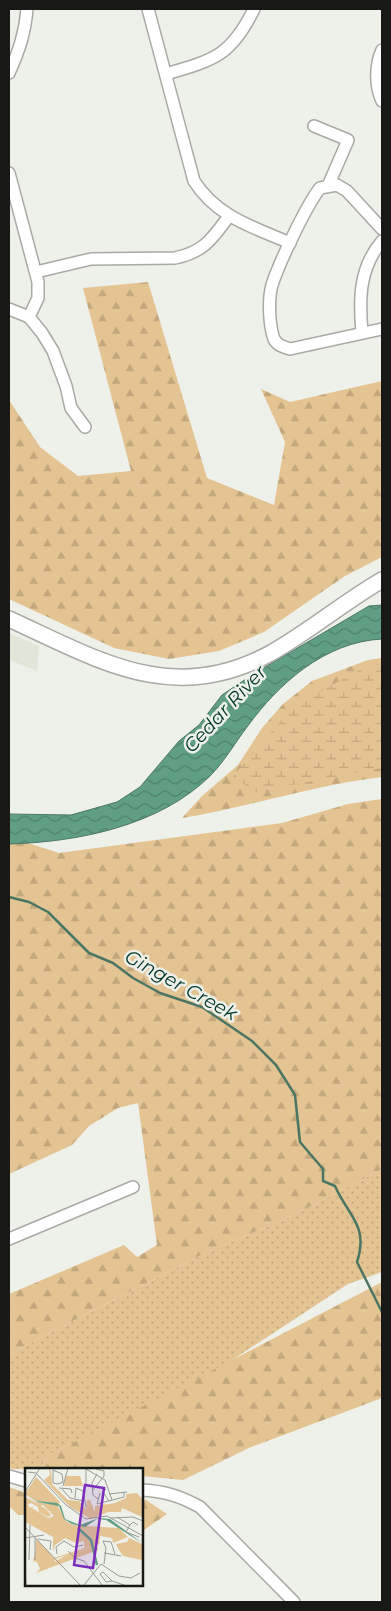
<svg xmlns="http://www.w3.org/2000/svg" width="391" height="1611" font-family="Montserrat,sans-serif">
	<defs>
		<pattern id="green-dots" width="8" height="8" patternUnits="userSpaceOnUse" patternTransform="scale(1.25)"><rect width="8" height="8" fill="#e4c492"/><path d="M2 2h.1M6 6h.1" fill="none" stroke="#c3a87d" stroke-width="1.8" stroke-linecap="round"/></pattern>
		<pattern id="forest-firs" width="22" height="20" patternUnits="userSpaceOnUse" patternTransform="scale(1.25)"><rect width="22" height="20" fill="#e4c492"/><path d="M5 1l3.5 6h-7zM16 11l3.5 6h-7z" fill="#c3a87d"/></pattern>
		<pattern id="wetland-marsh" width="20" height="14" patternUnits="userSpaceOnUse" patternTransform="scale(1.25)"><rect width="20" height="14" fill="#e4c492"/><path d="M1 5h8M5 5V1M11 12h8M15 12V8" fill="none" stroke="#c3a87d"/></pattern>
		<pattern id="water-waves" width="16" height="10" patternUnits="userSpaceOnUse" patternTransform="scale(1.25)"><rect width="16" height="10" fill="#619f85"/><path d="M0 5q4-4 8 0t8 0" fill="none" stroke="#4f816c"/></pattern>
	</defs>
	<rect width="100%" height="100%" fill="#eef0ea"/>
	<polygon fill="#e2e6d9" points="9,633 39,646 37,671 9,660"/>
	<polygon fill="url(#green-dots)" points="382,1169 382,1272 348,1284 223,1366 47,1456 40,1469 12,1469 9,1467 9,1356 32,1342 199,1256 296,1214"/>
	<g fill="url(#forest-firs)">
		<polygon points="148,282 207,478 274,505 285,442 261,389 290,402 382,381 382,557 345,576 264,632 219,651 169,659 114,648 9,599 9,400 40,447 78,476 131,471 83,288"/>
		<path d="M382 658V777C314 785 249 807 182 818L202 796 238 765 262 728 283 704 312 681 368 660Z"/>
		<polygon points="382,799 382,1169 296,1214 199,1256 32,1342 9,1356 9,1294 124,1245 137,1257 157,1245 138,1103 118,1108 89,1126 72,1145 9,1174 9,837 59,853 282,823 348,804"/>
		<polygon points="382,1282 382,1398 251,1447 183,1480 141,1476 141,1470 40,1469 47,1456"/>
		<polygon points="9,1487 26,1493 26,1515 18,1515 9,1506"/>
		<polygon points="141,1499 146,1500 167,1514 141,1532"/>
	</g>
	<polygon fill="url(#wetland-marsh)" points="369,665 382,665 382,768 254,792 233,776 295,705"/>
	<path fill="url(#water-waves)" stroke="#4b7664" d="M382 605V639C325 642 279 683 247 727 235 743 224 762 210 776 159 826 78 842 9 844V814L71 815 117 802 140 787 179 741 199 725 222 695 255 673 369 606Z"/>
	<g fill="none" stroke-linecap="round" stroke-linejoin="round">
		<path stroke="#4b7664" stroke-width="2.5" d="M9 897 29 902 48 912 89 953 113 963 133 978 160 993 202 1007 252 1041 276 1065 295 1095 300 1142 323 1169V1181L335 1186C348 1216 369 1225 357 1262L382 1312"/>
		<g stroke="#a9aaa5" stroke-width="14">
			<g id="minor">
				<path d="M148 9 194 181C217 217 253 227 290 243"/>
				<path d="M382 50C375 65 375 86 382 101"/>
				<path d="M9 73C19 51 25 33 27 9"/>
				<path d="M166 74C214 60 231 56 254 9"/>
				<polyline points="314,126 348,140 328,186"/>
				<polyline points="9,173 38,282 38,298 29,317 42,333 53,351 66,386 71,408 85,427"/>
				<path d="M382 229 347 191 337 185 320 188C306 206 279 263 272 285 268 299 269 325 274 339 277 345 283 347 290 349L382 329"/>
				<path d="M36 272 91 259 175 258C204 252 212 239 229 216"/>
				<polyline points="9,309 29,317"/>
				<path d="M362 333C359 299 359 268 382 241"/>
				<polyline points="9,1239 133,1187"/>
				<polyline points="9,1476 26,1481"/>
				<path d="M141 1490C164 1491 180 1496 200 1507L294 1602"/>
			</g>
		</g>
		<g stroke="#a9aaa5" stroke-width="18">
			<path id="major" d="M9 619C99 660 173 707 271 653 310 631 344 602 382 580"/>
		</g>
		<use href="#minor" stroke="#fff" stroke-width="11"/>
		<use href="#major" stroke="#fff" stroke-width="15"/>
	</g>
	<g text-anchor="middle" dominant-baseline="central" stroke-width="5" stroke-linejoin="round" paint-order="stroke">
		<g font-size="19" font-style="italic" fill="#003827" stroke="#eef0ea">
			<text transform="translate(225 709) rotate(-47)">Cedar River</text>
			<text transform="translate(181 985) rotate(29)">Ginger Creek</text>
		</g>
	</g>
	<g transform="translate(25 1468)">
		<rect width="118" height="118" fill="#eef0ea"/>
		<path d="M11 9 35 34 34 36 11 33 0 26ZM0 29 21 41 26 47 23 49 14 44 13 39 6 35 2 37ZM11 71 26 86 12 91 18 100 44 86 72 77 73 82 11 105 15 101 12 94 7 93 10 92Z" fill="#e4c492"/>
		<path d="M24 1 26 3 27 16 43 32 54 33 61 41 62 32H65L70 44V38L90 35 101 30V26L112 25 117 31V49L97 40 96 44H83L66 51 45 39 19 12 25 7ZM0 28 11 34 32 37 41 53 48 57 93 60 85 54 93 59 103 69 88 75 87 70 75 68 74 76 30 91V96L18 100 12 92H8L12 83V91L25 86 29 90 59 80V73L51 75 40 70 30 77 28 84V69L0 54V31L5 40 9 38 7 40 23 50 29 48 18 37 16 38ZM104 70 117 76V92L98 88 94 82 91 76 102 74Z" fill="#e4c492"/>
		<path d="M41 8H55L58 18H39Z" fill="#e4c492"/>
		<path d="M0 26 12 33 32 35 36 38 40 51 55 57 74 50 85 51 117 75 81 52 72 51 60 59 47 56 39 51 34 38 13 34Z" fill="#619f85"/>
		<path fill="none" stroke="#619f85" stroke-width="2.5" d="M53 60 66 72 72 97"/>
		<path fill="none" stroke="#989a95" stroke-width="1" d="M61 0V17L58 23 61 39M61 1 80 12 87 32M28 2 37 6 38 14 33 16M28 2V15L33 16M3 4 11 5 41 37 61 51 82 48 118 68M72 6 67 15 68 27 73 31M38 18 43 0M34 20 46 21 47 25M37 21 45 30 59 33M81 21 78 24 84 33M68 22 79 8V3L71 1M0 24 15 0M75 25 72 36 99 29V24M84 26 102 24M50 30 51 20 58 23M92 49 105 57 108 54 113 57M86 50 108 49 118 53M105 57 101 64 114 69M0 59 55 117M0 70 19 67M13 71 26 73 25 82M78 73 81 80 79 96M78 73 86 74 90 86M43 83 50 90 59 93 77 117M79 85 96 88M32 86 31 79 39 73 49 79 58 77M4 92 5 57M10 92V70M0 93 1 117M87 113 81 114 75 106 78 104 87 113 99 117M59 117 76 96 94 108 106 110 115 105"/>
		<path fill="#7b2cbf" fill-opacity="0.15" stroke="#7b2cbf" stroke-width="2.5" d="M60 17 79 20 68 100 49 97Z"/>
		<rect width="118" height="118" fill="none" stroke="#181816" stroke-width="2.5"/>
	</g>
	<rect width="391" height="1611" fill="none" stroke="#181816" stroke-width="20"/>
</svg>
